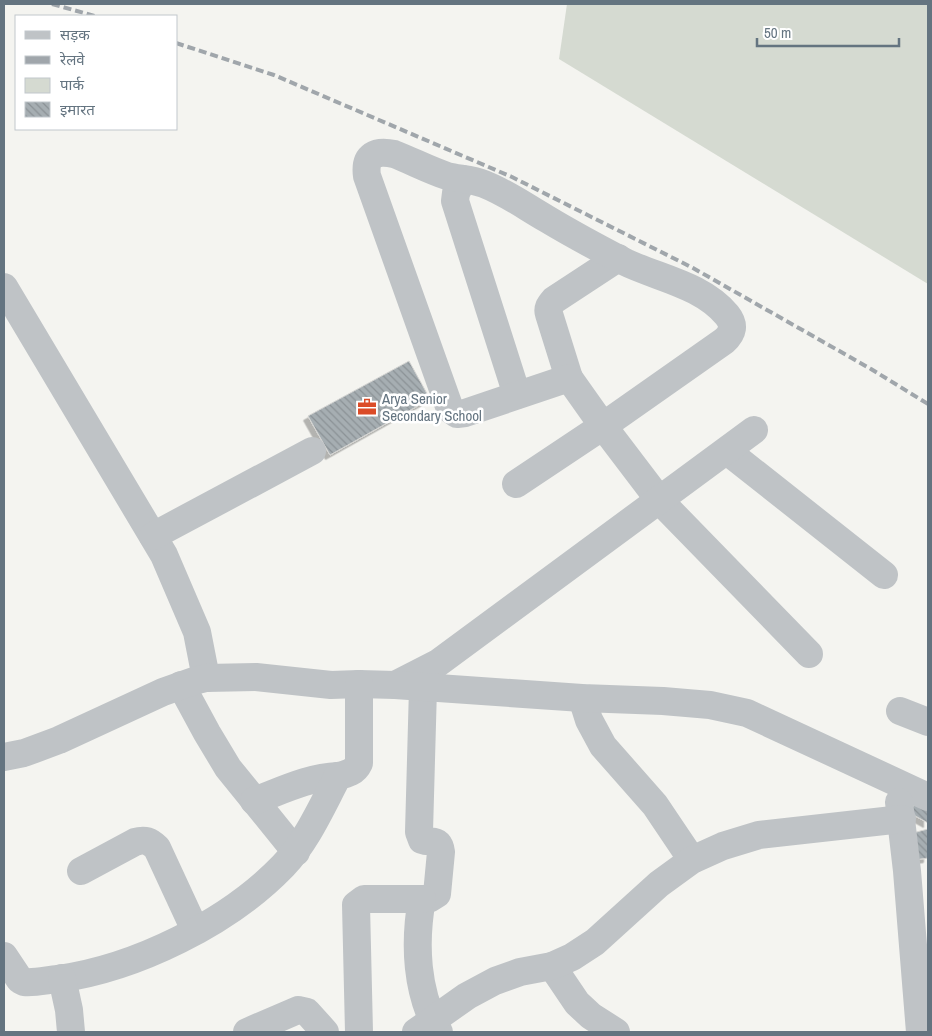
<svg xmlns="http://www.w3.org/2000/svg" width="932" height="1036" font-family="'Archivo Narrow','Noto Sans Devanagari',sans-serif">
	<defs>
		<pattern id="building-back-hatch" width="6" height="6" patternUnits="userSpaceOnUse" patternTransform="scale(1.25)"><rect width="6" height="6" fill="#a6aeb2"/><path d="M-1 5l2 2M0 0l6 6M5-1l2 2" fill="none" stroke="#8b9296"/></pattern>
		<filter id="shadow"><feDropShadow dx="-4.5" dy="4.5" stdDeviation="0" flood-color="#0004"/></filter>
	</defs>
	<rect width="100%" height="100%" fill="#f4f4f0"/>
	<polygon fill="#d5dad1" points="567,4 928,4 928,284 559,59"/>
	<g fill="url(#building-back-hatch)" stroke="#d5d5d3" filter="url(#shadow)">
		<polygon points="409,361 430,399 330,455 308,416"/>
		<polygon points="916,800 928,804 928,823 910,813"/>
		<polygon points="928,829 928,858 913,860 909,834"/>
	</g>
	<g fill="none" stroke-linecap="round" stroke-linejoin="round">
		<g stroke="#bfc3c6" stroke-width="28">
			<polyline points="463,179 456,193 455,201 517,395"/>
			<polyline points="4,287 164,555 197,632 206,678"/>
			<path d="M569 378 549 314C547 308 550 305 554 300L618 258"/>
			<polyline points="727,451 884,575"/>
			<path d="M516 484 603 426 724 341C733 333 735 325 727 315 701 284 657 278 623 261 598 248 572 234 547 219 526 207 507 193 484 184 472 179 459 179 447 176 429 170 412 161 394 154 376 150 364 155 367 176L450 409 457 414 465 413 569 378 603 426 660 501 809 654"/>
			<polyline points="153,536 312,451"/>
			<polyline points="181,685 207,733 228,768 296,852"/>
			<polyline points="395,685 438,663 754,430"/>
			<path d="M423 688 419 832 422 840C432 844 439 837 441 852L437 894 429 899H422C414 943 416 993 439 1032"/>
			<polyline points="582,698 589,720 603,746 655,805 692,860"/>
			<polyline points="900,711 928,722"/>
			<polyline points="4,757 24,753 59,740 163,692 194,681 206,678 256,677 331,685 359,684 395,685 582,698 663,701 710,705 747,713 928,797"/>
			<path d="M254 801C281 791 309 777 338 776"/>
			<polyline points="899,802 907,871 920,1032"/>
			<path d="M81 871 135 842C145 839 150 841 157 848L195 930"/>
			<path d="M4 956 20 980 24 982C35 983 47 980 58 979 136 968 228 923 283 866 307 841 322 806 338 776 347 774 355 772 359 763V684"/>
			<polyline points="552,966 577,1003 591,1016 616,1032"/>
			<polyline points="62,978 69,1010 71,1032"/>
			<polyline points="247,1032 298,1010 307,1012 325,1032"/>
			<polyline points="359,1032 356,905 364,899 422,899"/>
			<polyline points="416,1032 467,996 495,981 520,972 552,966 572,957 595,942 659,884 692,860 723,846 759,835 902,819"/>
		</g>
		<g stroke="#a0a6ab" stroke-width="4" stroke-dasharray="8 4" stroke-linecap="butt">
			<polyline points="52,4 95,16"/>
			<polyline points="176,43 274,75 512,177 693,268 871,369 928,404"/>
		</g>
	</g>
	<defs>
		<g id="office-bare" transform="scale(1.5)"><path d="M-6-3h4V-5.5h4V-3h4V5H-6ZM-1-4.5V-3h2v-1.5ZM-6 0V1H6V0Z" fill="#db4c28" stroke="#fff" stroke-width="2.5" paint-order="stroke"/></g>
	</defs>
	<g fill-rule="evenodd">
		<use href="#office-bare" x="367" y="407"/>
	</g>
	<g text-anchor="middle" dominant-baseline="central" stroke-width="5" stroke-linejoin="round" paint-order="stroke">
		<g font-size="15" fill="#647480" stroke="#fff" text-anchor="start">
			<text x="382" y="398">Arya Senior<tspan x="382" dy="17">Secondary School</tspan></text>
		</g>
	</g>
	<rect width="932" height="1036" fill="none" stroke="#647480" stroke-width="10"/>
	<rect x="15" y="15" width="162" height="115" fill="#ffffff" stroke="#c1c7cc"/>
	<rect x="25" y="31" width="25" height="8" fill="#bfc3c6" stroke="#c1c7cc"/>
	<text x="60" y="40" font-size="15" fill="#647480">सड़क</text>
	<rect x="25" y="56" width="25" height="8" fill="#a0a6ab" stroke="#c1c7cc"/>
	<text x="60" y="65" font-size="15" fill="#647480">रेलवे</text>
	<rect x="25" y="78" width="25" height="15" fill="#d5dad1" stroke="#c1c7cc"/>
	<text x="60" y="90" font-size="15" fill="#647480">पार्क</text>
	<rect x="25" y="102" width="25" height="15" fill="url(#building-back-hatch)" stroke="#c1c7cc"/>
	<text x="60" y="115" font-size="15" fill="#647480">इमारत</text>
	<path d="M757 38v8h142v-8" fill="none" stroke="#647480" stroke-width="2.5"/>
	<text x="764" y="38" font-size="15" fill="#647480" stroke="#ffffff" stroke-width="4" paint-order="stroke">50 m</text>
</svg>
